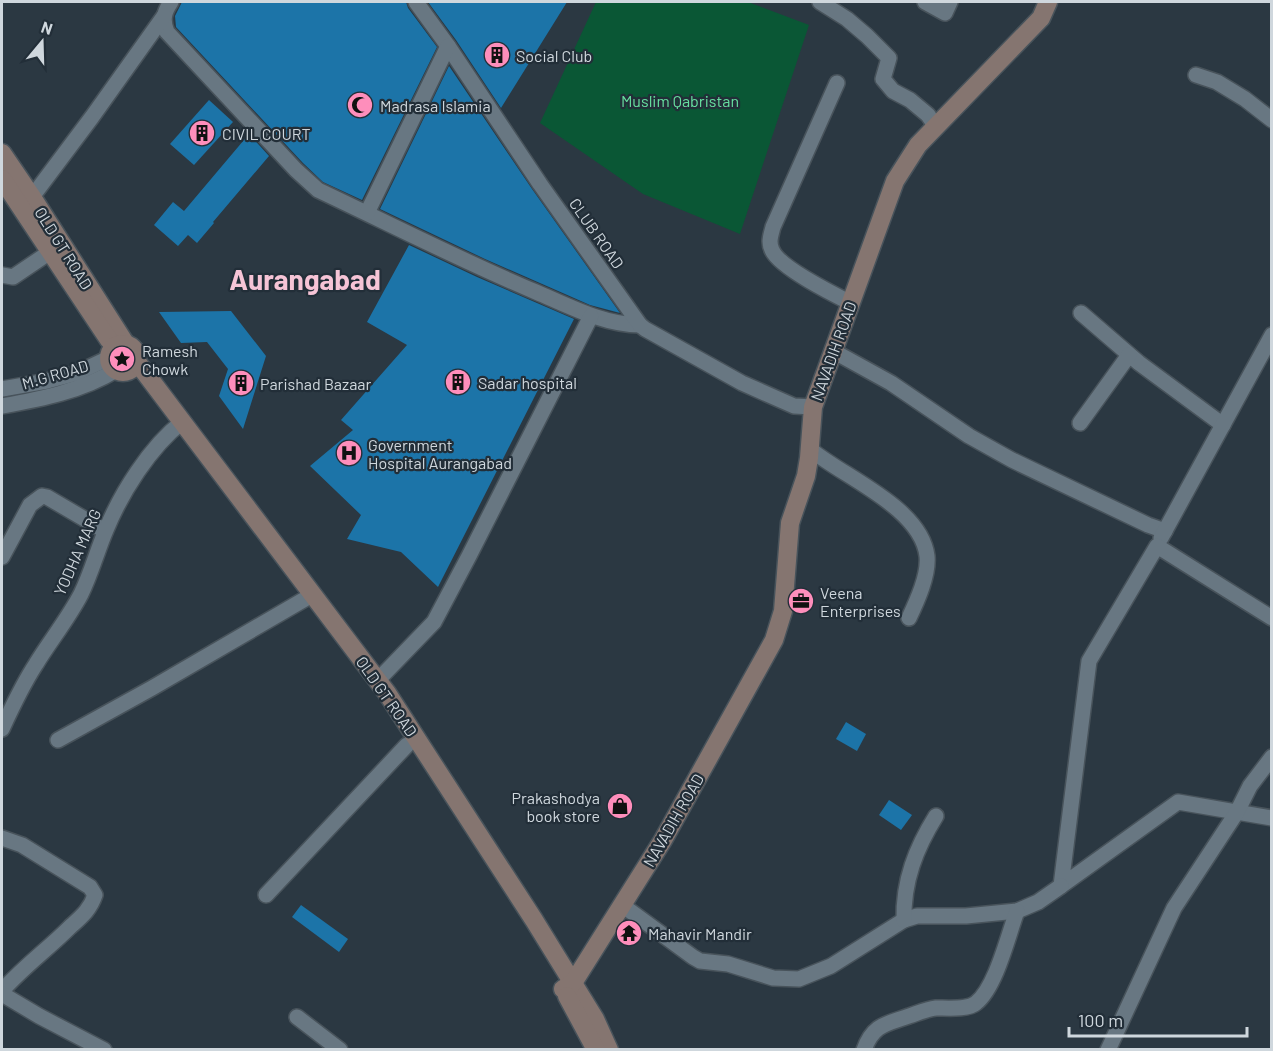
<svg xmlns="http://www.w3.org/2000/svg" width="1273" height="1051" font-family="Barlow,sans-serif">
	<rect width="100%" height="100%" fill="#2b3842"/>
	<polygon fill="#0a5735" points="596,2 748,2 809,25 740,234 643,194 540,123"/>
	<g fill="#1c74a8">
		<polygon points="182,2 406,2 408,8 437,47 362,200 323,182 303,163 176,27 175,16"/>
		<polygon points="428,2 567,2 501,108 456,40"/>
		<polygon points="449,66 532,189 620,313 590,305 565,294 485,259 380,209"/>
		<polygon points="209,100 233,122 194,165 170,144"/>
		<polygon points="249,134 269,156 213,222 214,223 197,243 188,235 178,246 154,225 173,202 184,211"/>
		<polygon points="409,245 477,277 574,319 438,587 401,552 347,539 361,515 310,466 353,430 341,420 407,345 367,322"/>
		<polygon points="231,311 266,356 243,429 219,396 228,369 207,342 181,343 159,312"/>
		<polygon points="846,722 866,734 857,751 836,739"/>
		<polygon points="889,800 912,815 901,830 879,815"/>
		<polygon points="301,905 348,939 339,952 292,917"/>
	</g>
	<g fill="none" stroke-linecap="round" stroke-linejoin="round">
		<g stroke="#48535b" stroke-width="18">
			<g id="street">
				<path d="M171 2C164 12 162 20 167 32L296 170 318 190C390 224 462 261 536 292 569 306 604 325 640 325"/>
				<polyline points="416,2 448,46 540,184 640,325 645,329 742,383 794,406 813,407"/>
				<polyline points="820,2 847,19 867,36 889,58 883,79 893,91 910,100 928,115 936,127"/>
				<polyline points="925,2 945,13 950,2"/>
				<polyline points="1196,75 1217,82 1245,99 1272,120"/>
				<path d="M837 83 773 227C771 235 768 242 772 250 779 267 833 294 851 303"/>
				<polyline points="32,197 92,117 164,16"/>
				<polyline points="367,213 448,46"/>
				<polyline points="2,275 13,277 50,252"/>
				<polyline points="1081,313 1139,363 1223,425"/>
				<polyline points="833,351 891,383 969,436 1012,460 1148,525 1165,531"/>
				<polyline points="2,389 47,381 77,373 109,358"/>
				<path d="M2 406C41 399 82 391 116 370"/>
				<polyline points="1080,423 1129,355"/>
				<path d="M810 449C843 477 921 507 927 556 929 575 917 601 909 618"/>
				<polyline points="1161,538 1272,335"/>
				<polyline points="2,557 30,505 42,496 47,497 105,531"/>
				<polyline points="1272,618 1157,546 1089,661 1061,886 1178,802 1272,818"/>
				<polyline points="378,680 434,622 469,556 591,316"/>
				<path d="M2 729C12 707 23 684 36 664 50 641 68 619 81 594 91 574 97 551 106 530 121 493 150 447 182 422"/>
				<polyline points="58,740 152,688 305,599"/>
				<path d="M2 838 22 845 90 887 95 895C90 910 81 917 70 927 48 949 22 968 2 991"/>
				<polyline points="266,895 407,745"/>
				<polyline points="622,905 693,957 700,961 728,964 773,978 799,979 831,966 904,920 917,916 966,916 1017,911 1038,902 1061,886"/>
				<path d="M904 920C903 881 916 848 936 816"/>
				<polyline points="2,994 39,1016 104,1050"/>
				<polyline points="297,1017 340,1050"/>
				<path d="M864 1050C873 1024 887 1024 909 1016 918 1013 927 1009 936 1008 947 1008 968 1010 976 1003 996 987 1008 936 1017 911"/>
				<polyline points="1108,1050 1174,908 1237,812 1250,786 1272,757"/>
			</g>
		</g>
		<g stroke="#48535b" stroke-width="21">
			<g id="secondary">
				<polyline points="2,153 32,197 125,343"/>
				<polyline points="2,179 109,340"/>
				<circle cx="123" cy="358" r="14"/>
				<polyline points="137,362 387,693 534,920 595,1019 609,1050"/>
				<polyline points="563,989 573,983 663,840 774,640 783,611 790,523 806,476 809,458 813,407 895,181 918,145 1041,18 1048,2"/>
				<polyline points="567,996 596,1050"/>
			</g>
		</g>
		<use href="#street" stroke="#687782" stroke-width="15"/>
		<use href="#secondary" stroke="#857570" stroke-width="18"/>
	</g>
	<defs>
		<g id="building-disc" transform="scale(1.35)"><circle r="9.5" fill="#fe8ebb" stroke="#222e38"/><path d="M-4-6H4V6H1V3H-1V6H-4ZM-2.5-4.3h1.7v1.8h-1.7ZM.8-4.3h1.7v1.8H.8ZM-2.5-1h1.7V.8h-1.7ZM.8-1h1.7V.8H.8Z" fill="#111"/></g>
		<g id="mosque-disc" transform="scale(1.35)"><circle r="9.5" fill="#fe8ebb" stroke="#222e38"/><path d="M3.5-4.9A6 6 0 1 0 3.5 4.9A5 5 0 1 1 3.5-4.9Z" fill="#111"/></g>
		<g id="sight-disc" transform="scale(1.35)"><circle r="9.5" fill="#fe8ebb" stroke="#222e38"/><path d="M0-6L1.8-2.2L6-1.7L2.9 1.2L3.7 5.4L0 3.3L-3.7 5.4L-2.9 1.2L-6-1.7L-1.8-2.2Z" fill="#111"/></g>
		<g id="hospital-disc" transform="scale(1.35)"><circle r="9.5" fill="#fe8ebb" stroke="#222e38"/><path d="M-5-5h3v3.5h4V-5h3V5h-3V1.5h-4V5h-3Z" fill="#111"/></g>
		<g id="office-disc" transform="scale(1.35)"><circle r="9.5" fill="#fe8ebb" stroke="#222e38"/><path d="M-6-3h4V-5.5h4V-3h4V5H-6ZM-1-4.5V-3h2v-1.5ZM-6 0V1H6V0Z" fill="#111"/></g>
		<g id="shop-disc" transform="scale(1.35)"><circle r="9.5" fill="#fe8ebb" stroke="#222e38"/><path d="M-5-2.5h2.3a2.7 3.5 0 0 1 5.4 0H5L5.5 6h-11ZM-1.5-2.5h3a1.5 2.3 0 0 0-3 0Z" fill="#111"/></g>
		<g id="temple-disc" transform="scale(1.35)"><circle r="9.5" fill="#fe8ebb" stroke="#222e38"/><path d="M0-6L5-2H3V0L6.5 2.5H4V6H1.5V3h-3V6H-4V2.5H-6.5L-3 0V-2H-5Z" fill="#111"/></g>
	</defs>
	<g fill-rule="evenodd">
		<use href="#building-disc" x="497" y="55"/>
		<use href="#mosque-disc" x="360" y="105"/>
		<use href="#building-disc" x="202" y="133"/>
		<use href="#sight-disc" x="122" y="359"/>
		<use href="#building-disc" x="458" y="382"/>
		<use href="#building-disc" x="241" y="383"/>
		<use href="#hospital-disc" x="349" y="453"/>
		<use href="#office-disc" x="801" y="601"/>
		<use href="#shop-disc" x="620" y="806"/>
		<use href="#temple-disc" x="629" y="933"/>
	</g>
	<g text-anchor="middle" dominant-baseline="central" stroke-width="4.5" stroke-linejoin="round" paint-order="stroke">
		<g font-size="16" fill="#cfd7dd" stroke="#222e38" text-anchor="start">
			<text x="516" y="55">Social Club</text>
			<text x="380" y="105">Madrasa Islamia</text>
			<text x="222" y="133">CIVIL COURT</text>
			<text x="142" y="350">Ramesh<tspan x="142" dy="18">Chowk</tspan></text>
			<text x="478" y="382">Sadar hospital</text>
			<text x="260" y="383">Parishad Bazaar</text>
			<text x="368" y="444">Government<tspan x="368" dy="18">Hospital Aurangabad</tspan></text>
			<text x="820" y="592">Veena<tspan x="820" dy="18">Enterprises</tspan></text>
			<text x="600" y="797" text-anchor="end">Prakashodya<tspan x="600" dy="18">book store</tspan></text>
			<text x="648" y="933">Mahavir Mandir</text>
		</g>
		<g font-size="16" fill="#67e0a0" stroke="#222e38">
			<text x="680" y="100">Muslim Qabristan</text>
		</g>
		<g font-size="16" fill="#cfd7dd" stroke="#222e38">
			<text transform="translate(597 233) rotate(55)">CLUB ROAD</text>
			<text transform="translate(64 248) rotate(58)">OLD GT ROAD</text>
			<text transform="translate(833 351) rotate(-70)">NAVADIH ROAD</text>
			<text transform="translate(55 374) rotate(-16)">M.G ROAD</text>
			<text transform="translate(77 552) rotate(-66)">YODHA MARG</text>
			<text transform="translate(387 696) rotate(55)">OLD GT ROAD</text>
			<text transform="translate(673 820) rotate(-60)">NAVADIH ROAD</text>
		</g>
		<g font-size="28" font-weight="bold" fill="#f6c4d6" stroke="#222e38">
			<text x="305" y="279">Aurangabad</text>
		</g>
	</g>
	<rect width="1273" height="1051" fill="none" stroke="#cfd7dd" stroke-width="6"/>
	<g transform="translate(42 42) rotate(19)" stroke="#222e38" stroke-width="4.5" paint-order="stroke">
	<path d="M0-4.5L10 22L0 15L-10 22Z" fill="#cfd7dd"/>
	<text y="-9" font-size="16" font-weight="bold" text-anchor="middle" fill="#cfd7dd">N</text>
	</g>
	<path d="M1069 1027v9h178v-9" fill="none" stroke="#cfd7dd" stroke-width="3"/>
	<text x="1078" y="1027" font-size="18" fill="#cfd7dd" stroke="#222e38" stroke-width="4.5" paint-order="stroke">100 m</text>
</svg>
